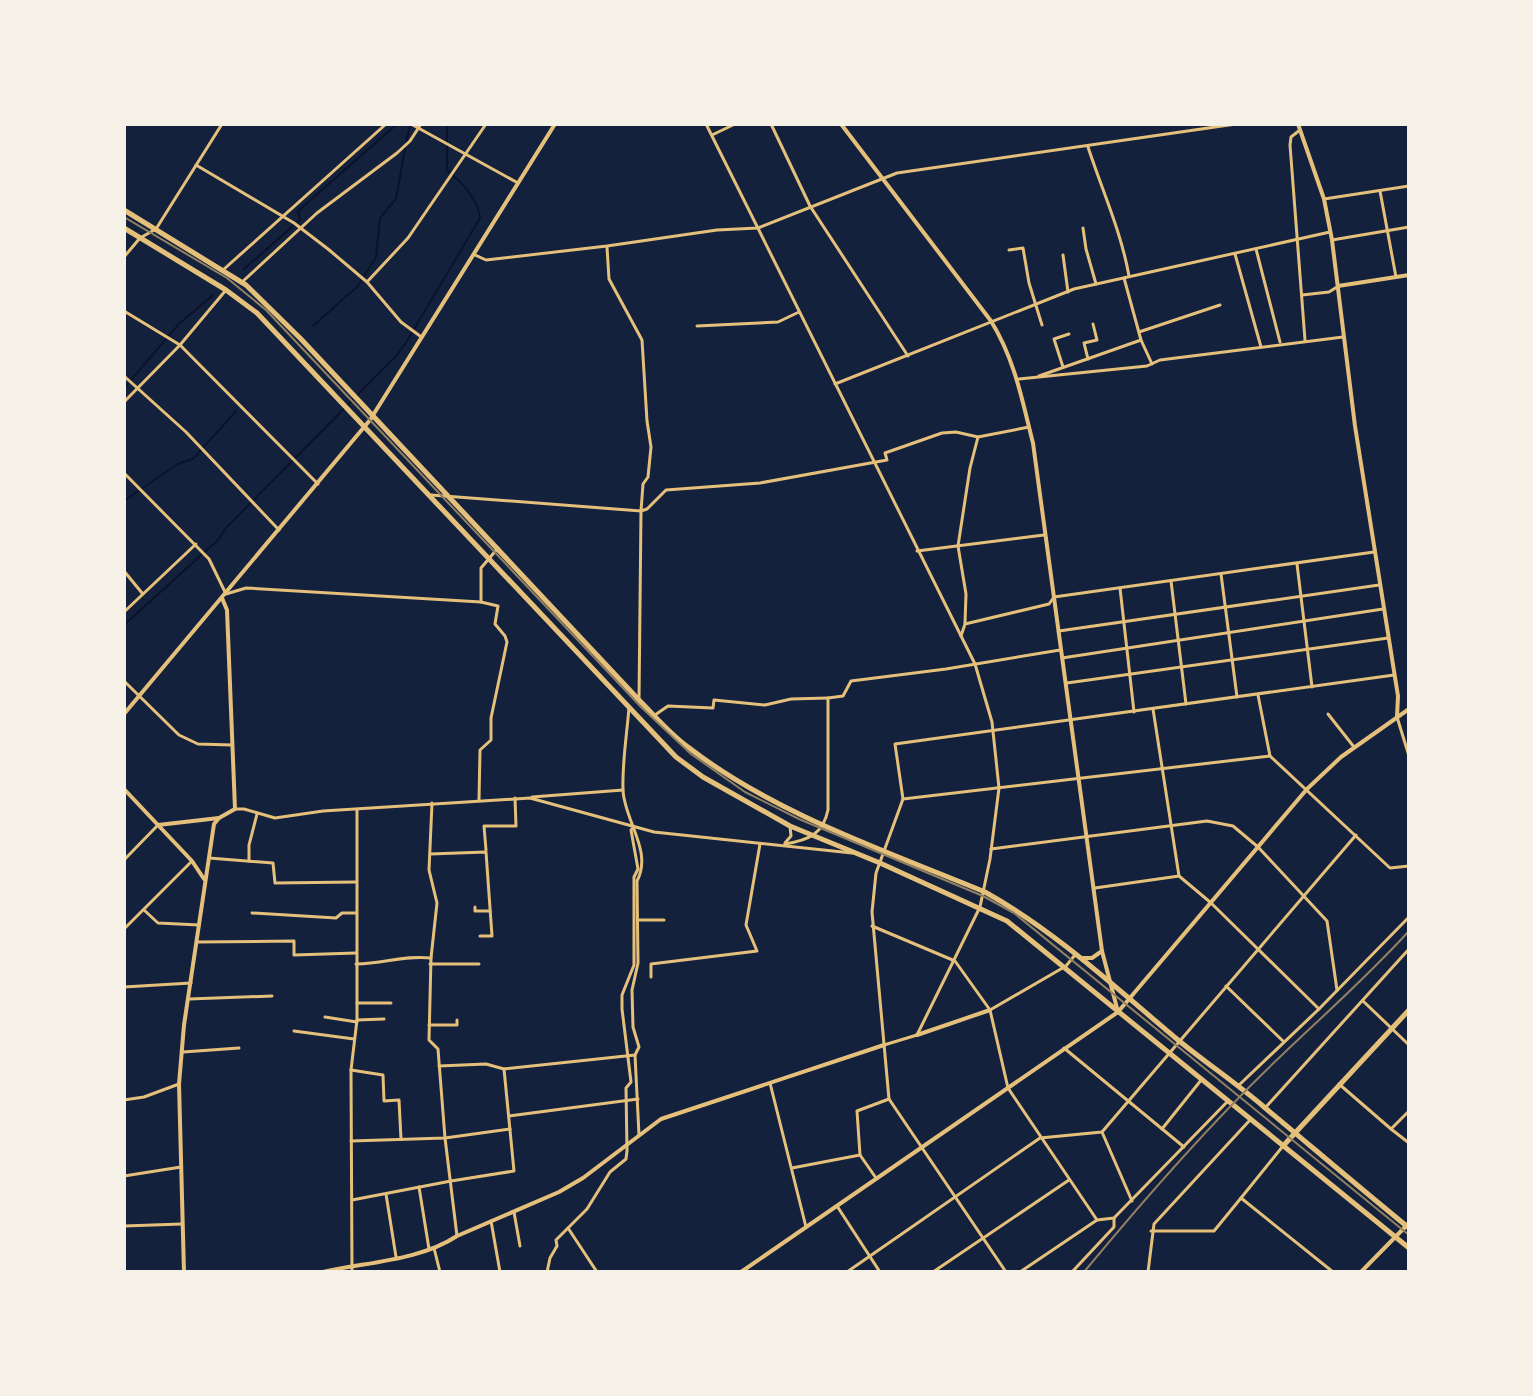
<svg xmlns="http://www.w3.org/2000/svg" width="1533" height="1396" font-family="Helvetica,sans-serif">
	<rect width="100%" height="100%" fill="#14213d"/>
	<g fill="none" stroke-linecap="round" stroke-linejoin="round">
		<g stroke="#0b132b" stroke-width="2">
			<polyline points="406,142 410,125"/>
			<polyline points="244,269 300,220 298,211 397,124"/>
			<polyline points="313,326 358,286 376,257 380,218 396,199 405,148"/>
			<polyline points="124,388 179,324 213,295"/>
			<polyline points="124,501 176,465 194,458 236,411"/>
			<path d="M124 625 219 539 225 529 396 356 407 341 480 218C479 200 460 181 447 170V124"/>
		</g>
		<g stroke="#e5c07b" stroke-width="3">
			<polyline points="411,124 518,183"/>
			<polyline points="706,124 975,664 992,722 999,788 990,859 980,907 917,1035 884,1045"/>
			<polyline points="771,124 810,206 908,356"/>
			<polyline points="1300,130 1291,137 1290,145 1305,340"/>
			<polyline points="712,135 735,124"/>
			<path d="M1088 147C1102 190 1121 231 1129 276"/>
			<polyline points="196,165 294,223 328,249 367,282 401,322 420,336"/>
			<polyline points="1380,191 1396,277"/>
			<polyline points="1324,199 1409,186"/>
			<polyline points="1083,228 1086,249 1096,284"/>
			<polyline points="1332,240 1409,227"/>
			<polyline points="607,247 609,279 642,340 647,421 651,447 648,477 643,484 641,511 639,700"/>
			<polyline points="1256,249 1280,342"/>
			<polyline points="1009,250 1023,248 1029,283 1042,325"/>
			<polyline points="1235,254 1261,347"/>
			<polyline points="475,255 486,260 607,246 717,230 758,228 897,173 1236,124"/>
			<polyline points="1063,255 1068,292"/>
			<polyline points="124,257 140,238 156,229 222,124"/>
			<polyline points="223,270 386,124"/>
			<polyline points="1124,278 1141,340 1152,364"/>
			<polyline points="367,282 408,238 486,124"/>
			<polyline points="241,283 317,213 397,153 410,141 421,124"/>
			<polyline points="1302,295 1329,292 1337,287"/>
			<polyline points="124,311 180,345 318,484"/>
			<polyline points="697,326 778,322 799,312"/>
			<polyline points="1139,332 1220,305"/>
			<polyline points="1088,359 1084,343 1097,340 1093,324"/>
			<polyline points="1063,367 1054,339 1069,334"/>
			<polyline points="124,376 186,432 279,530"/>
			<polyline points="1039,376 1141,340"/>
			<polyline points="1019,379 1147,366 1160,360 1343,337"/>
			<polyline points="835,384 1074,289 1330,232"/>
			<polyline points="124,402 180,345 226,290"/>
			<polyline points="124,473 209,559 226,594 246,588 481,602 498,606 495,624 505,636 507,642 491,718 491,740 480,750 479,800"/>
			<polyline points="431,495 641,511 647,509 666,490 760,483 887,460 885,453 942,433 956,432 978,437 1029,427"/>
			<polyline points="917,551 1044,535"/>
			<polyline points="1297,564 1312,687"/>
			<polyline points="124,571 142,593"/>
			<polyline points="1221,574 1237,697"/>
			<polyline points="1171,581 1186,704"/>
			<polyline points="1120,588 1134,712"/>
			<polyline points="481,602 481,568 498,548"/>
			<polyline points="124,612 196,544"/>
			<polyline points="965,623 966,594 958,546 970,468 978,437"/>
			<polyline points="1059,631 1379,585"/>
			<polyline points="961,636 965,624 1049,604 1054,597 1374,552"/>
			<polyline points="1062,658 1383,609"/>
			<polyline points="124,681 179,735 198,744 232,745"/>
			<polyline points="1067,683 1388,638"/>
			<polyline points="1258,695 1270,756 1390,868 1409,866"/>
			<polyline points="1153,709 1179,876 1210,902 1319,1009"/>
			<polyline points="1328,714 1354,747"/>
			<polyline points="655,715 668,706 713,708 714,700 765,705 791,699 828,698"/>
			<polyline points="1397,717 1409,756"/>
			<polyline points="532,797 623,790"/>
			<polyline points="903,799 1270,756"/>
			<polyline points="432,803 429,870 437,903 431,958 429,1040 438,1049 445,1138 457,1236"/>
			<polyline points="236,809 244,809 275,818 323,811 530,798 654,832 852,853"/>
			<polyline points="785,843 791,836 790,826"/>
			<path d="M785 844C809 840 823 834 828 810V698L843 696 851 681 946 669 1060 650"/>
			<polyline points="991,849 1207,821 1233,826 1258,847 1327,921 1337,990"/>
			<polyline points="486,850 484,826 516,826 515,798"/>
			<polyline points="430,854 486,852 492,936 480,936"/>
			<polyline points="209,858 273,863 275,883 356,882"/>
			<polyline points="124,860 158,825"/>
			<polyline points="249,861 249,845 257,814"/>
			<polyline points="1095,888 1179,876"/>
			<polyline points="475,907 475,911 490,911"/>
			<polyline points="144,910 158,923 199,925"/>
			<polyline points="252,913 336,918 342,913 356,913"/>
			<polyline points="638,920 664,920"/>
			<polyline points="872,926 955,961 990,1010 1008,1088 1097,1220"/>
			<polyline points="124,929 192,861"/>
			<polyline points="197,942 294,941 294,955 356,953"/>
			<path d="M356 964C384 964 403 955 431 958"/>
			<polyline points="430,964 479,964"/>
			<polyline points="651,977 651,964 757,951 746,925 760,844"/>
			<polyline points="1226,986 1284,1042"/>
			<polyline points="124,987 191,983"/>
			<polyline points="189,999 272,996"/>
			<polyline points="1363,1001 1409,1045"/>
			<polyline points="357,1003 391,1003"/>
			<polyline points="990,1010 1066,966 1075,955"/>
			<polyline points="325,1017 357,1022"/>
			<polyline points="357,1020 384,1019"/>
			<polyline points="429,1025 457,1025 457,1020"/>
			<polyline points="294,1031 354,1039"/>
			<polyline points="1064,1048 1184,1147"/>
			<polyline points="183,1052 239,1048"/>
			<polyline points="635,1055 639,1135"/>
			<path d="M439 1066 486 1064 504 1069 635 1055 639 1047 633 1027 632 990 638 963 637 881C653 851 624 820 623 790 622 763 627 734 629 707"/>
			<polyline points="351,1070 383,1075 384,1101 399,1100 401,1139"/>
			<polyline points="770,1083 806,1227"/>
			<polyline points="1339,1084 1391,1129"/>
			<polyline points="1238,1086 1319,1009 1409,917"/>
			<polyline points="124,1100 144,1097 179,1084"/>
			<polyline points="1265,1108 1409,949"/>
			<polyline points="1409,1111 1391,1129 1409,1143"/>
			<polyline points="509,1116 638,1099"/>
			<polyline points="1162,1129 1202,1079"/>
			<polyline points="1102,1132 1132,1201"/>
			<polyline points="351,1141 445,1138 510,1129"/>
			<polyline points="860,1155 876,1178"/>
			<polyline points="792,1168 860,1155 857,1111 889,1099"/>
			<polyline points="124,1176 181,1167"/>
			<polyline points="419,1187 429,1249"/>
			<polyline points="386,1194 396,1257"/>
			<polyline points="1241,1198 1283,1146"/>
			<polyline points="352,1200 451,1181 514,1171 504,1069"/>
			<polyline points="837,1206 880,1272"/>
			<polyline points="514,1212 520,1246"/>
			<polyline points="491,1221 500,1272"/>
			<polyline points="124,1226 182,1224"/>
			<polyline points="568,1228 587,1209 610,1172 626,1159 627,1151 626,1088 631,1082 622,1009 622,995 634,965 634,877 638,869 631,830 633,828"/>
			<polyline points="1151,1231 1214,1231 1241,1198 1333,1272"/>
			<polyline points="434,1248 440,1272"/>
			<polyline points="352,1272 351,1070 357,1020 357,810"/>
			<polyline points="547,1272 550,1258 557,1246 556,1240 568,1228 597,1272"/>
			<polyline points="847,1272 1040,1138 1102,1132 1356,835"/>
			<polyline points="933,1272 1069,1180"/>
			<polyline points="1006,1272 889,1099 872,912 876,873 903,799 895,744 1394,675"/>
			<polyline points="1020,1272 1097,1220 1114,1218 1227,1102"/>
			<polyline points="1072,1272 1114,1227 1114,1218"/>
			<polyline points="1148,1272 1154,1224 1250,1120"/>
		</g>
		<g stroke="#e5c07b" stroke-width="4">
			<path d="M841 124 991 321C1015 360 1022 400 1033 443L1102 951 1118 1012"/>
			<polyline points="1298,124 1324,199 1332,240 1355,426 1398,696 1397,717"/>
			<polyline points="1338,286 1409,275"/>
			<polyline points="124,714 370,420 555,124"/>
			<polyline points="124,789 192,861 204,879"/>
			<polyline points="158,825 219,818"/>
			<polyline points="1083,958 1092,958 1102,951"/>
			<polyline points="917,1035 990,1010"/>
			<polyline points="184,1272 179,1084 184,1025 214,824 219,818 235,809 227,610 222,598"/>
			<path d="M323 1272C366 1262 419 1261 457 1236L559 1192 583 1178 661 1119 884 1045"/>
			<polyline points="741,1272 1118,1012 1307,789 1341,757 1409,709"/>
			<polyline points="1361,1272 1409,1223"/>
		</g>
		<polyline stroke="#e5c07b" stroke-width="5" points="1283,1146 1409,1010"/>
		<g stroke="#e5c07b" stroke-width="5">
			<path d="M124 210 246 285 301 339 639 700C655 716 670 734 688 747 773 813 886 851 985 892 1055 931 1116 988 1178 1040 1206 1063 1236 1083 1264 1107 1312 1147 1360 1188 1409 1228"/>
			<polyline points="124,228 226,290 257,313 676,757 703,777 790,826 880,863 1007,921 1409,1248"/>
		</g>
		<polyline stroke="#918062" stroke-width="2" points="124,217 227,278 266,310 641,707 691,754 745,792 799,819 983,896 1014,913 1409,1235"/>
		<path stroke="#918062" stroke-width="2" d="M1084 1272C1146 1197 1211 1122 1282 1055 1325 1014 1369 975 1409 931"/>
	</g>
	<rect width="1533" height="1396" fill="none" stroke="#f6f1e7" stroke-width="252"/>
</svg>
